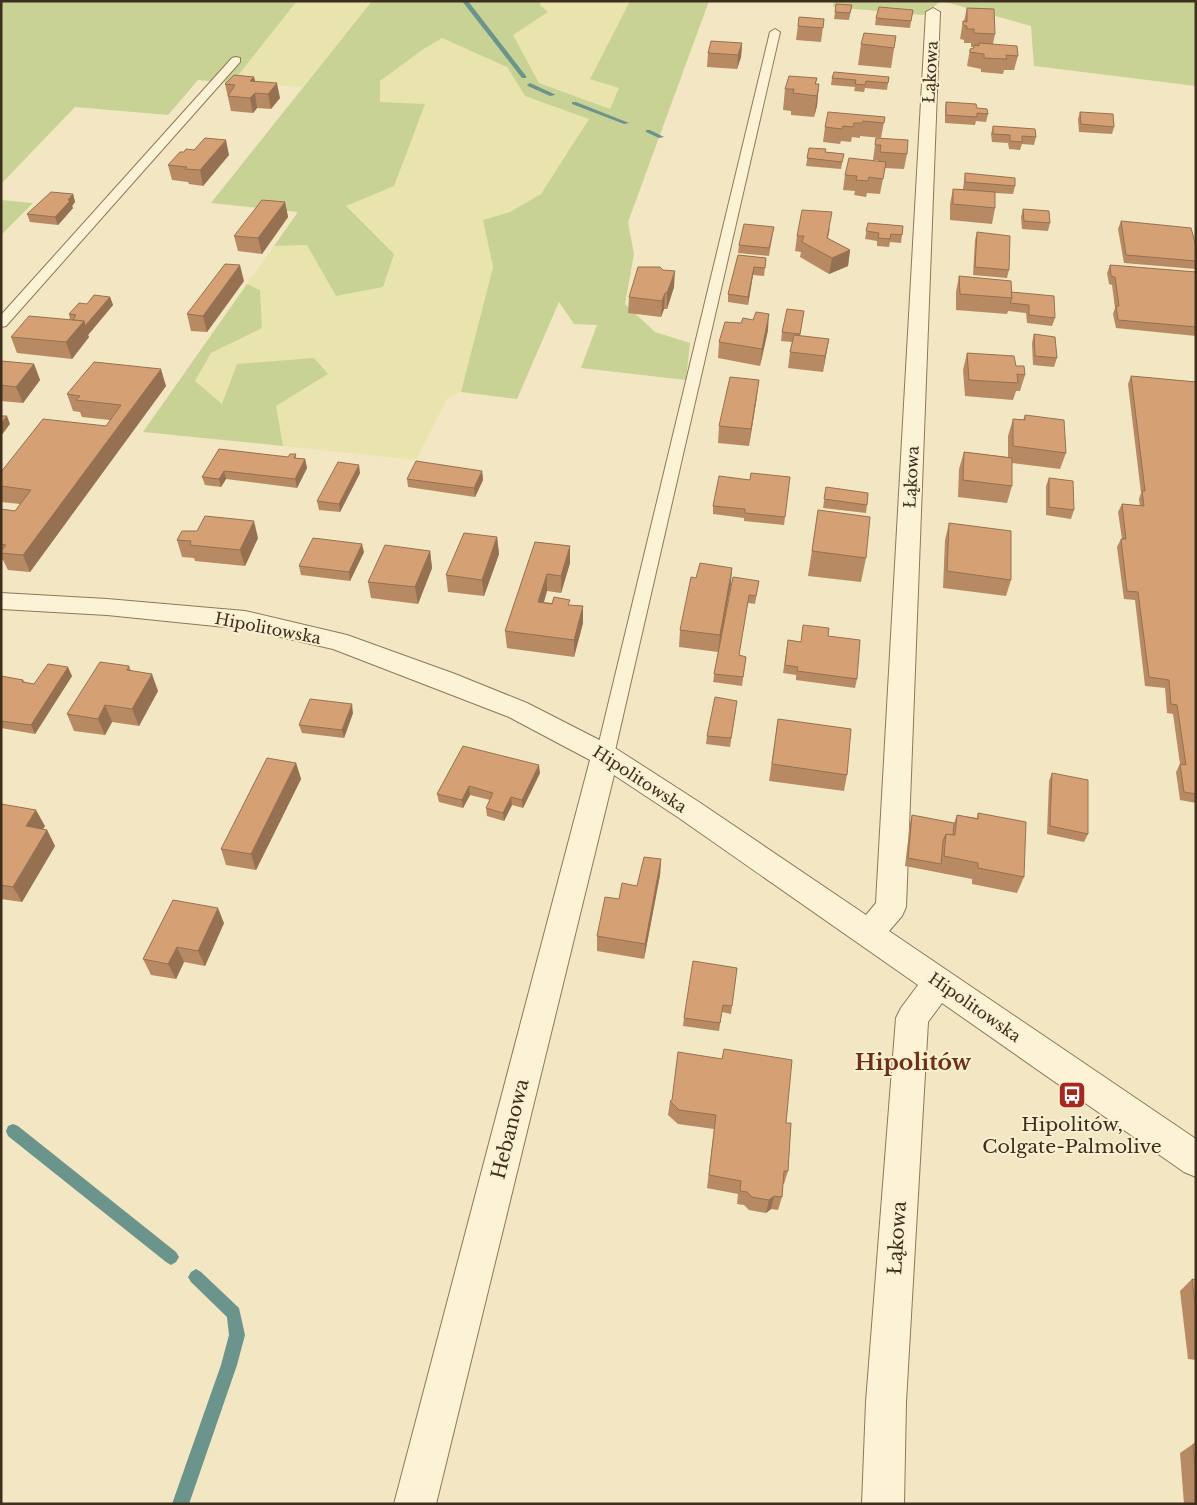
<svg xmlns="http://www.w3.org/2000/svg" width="1197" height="1505" font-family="'Libre Baskerville',serif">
	<rect width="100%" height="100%" fill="#f2e7c2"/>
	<g fill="#e9e3ae">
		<polygon points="297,1 372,1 302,87 232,83"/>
		<polygon points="541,1 630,1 590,78 619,88 610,109 539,83 513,35 548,12 540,5"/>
		<polygon points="442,38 507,67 525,96 590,118 541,194 510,212 483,220 493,267 461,392 447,399 416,460 283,446 276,406 328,374 222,405 195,381 211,353 262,328 260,291 247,284 274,246 307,245 336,296 394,254 345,206 425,104 379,102 380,81 422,50"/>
	</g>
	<g fill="#c7d294">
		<polygon points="1,1 297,1 232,83 198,80 168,115 75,107 1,184"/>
		<polygon points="372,1 541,1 540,5 548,12 513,35 539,83 610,109 619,88 590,79 630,1 709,1 628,222 634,254 625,304 655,332 690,343 686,380 581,368 597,325 574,324 559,302 517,399 461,392 493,267 483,220 510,212 541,194 589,119 525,96 507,67 442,38 422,50 380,81 380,102 425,104 394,186 346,206 394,254 383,287 336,296 307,245 274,246 298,212 211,203"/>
		<polygon points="834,1 941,1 923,15 833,7"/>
		<polygon points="942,1 1196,1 1196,86 1034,66 1031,26"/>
		<polygon points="1,200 33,203 1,235"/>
		<polygon points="247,284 260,290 262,328 211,353 195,381 222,404 237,364 314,358 328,374 276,406 283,446 143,432"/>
	</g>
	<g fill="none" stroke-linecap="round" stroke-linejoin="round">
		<g fill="#6a948c" fill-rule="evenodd">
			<polygon points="462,1 468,1 526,76 526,78 522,78"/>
			<polygon points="530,83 554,94 555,95 550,96 528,86 527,85"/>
			<polygon points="572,102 576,102 629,123 624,124 572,104"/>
			<polygon points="646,130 650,130 664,137 659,138 646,132"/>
			<polygon points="13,1124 18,1126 176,1252 179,1257 176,1262 171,1265 166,1262 8,1136 6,1131 8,1126"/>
			<polygon points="196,1269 201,1272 239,1308 245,1335 237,1365 189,1504 172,1504 221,1365 229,1335 227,1317 191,1282 188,1277 191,1272"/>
		</g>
		<g stroke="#8e7757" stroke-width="2">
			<g id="service">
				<polygon points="775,29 780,32 614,755 612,760 605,762 598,760 596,755 770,32"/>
				<polygon points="236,57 240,58 240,62 6,326 1,327 1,315 232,58"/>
			</g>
		</g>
		<g stroke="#8e7757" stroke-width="2">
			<polygon id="minor" points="933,8 940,12 906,907 902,916 889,931 1196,1139 1196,1177 1184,1172 942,1003 928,1022 906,1402 904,1504 862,1504 866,1402 896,1018 901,1008 918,985 679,818 614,775 436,1504 394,1504 590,760 509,717 333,649 245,629 107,615 1,609 1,593 107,599 245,611 347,635 455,674 527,703 615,748 699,802 866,915 876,903 926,12"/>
		</g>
		<use href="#service" fill="#fcf3d6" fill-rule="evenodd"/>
		<use href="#minor" fill="#fcf3d6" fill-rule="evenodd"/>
	</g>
	<g fill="#b78a64">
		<polygon points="852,5 849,20 834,19 835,12"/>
		<polygon points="967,8 995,34 993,44 1018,56 1014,70 1004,70 1003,74 981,72 981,69 967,66 970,49 973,49 973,47 971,47 971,43 964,43 964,40 960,39 963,21 964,21"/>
		<polygon points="913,10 910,28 875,25 876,18"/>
		<polygon points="799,17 824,19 821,42 796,40"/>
		<polygon points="896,36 891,68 858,65 861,44"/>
		<polygon points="742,43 741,57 737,69 707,67 708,53"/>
		<polygon points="254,77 255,81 280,98 271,109 257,108 253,113 231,111 225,84"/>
		<polygon points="889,77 887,90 865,88 864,92 854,91 855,87 831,85 832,78"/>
		<polygon points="817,78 816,84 819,84 817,106 814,117 791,115 791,111 783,110 785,89"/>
		<polygon points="946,102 977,108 988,114 986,122 976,121 975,125 945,123 945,109"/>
		<polygon points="1080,112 1114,127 1112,134 1079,132 1078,119"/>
		<polygon points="885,117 881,138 860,136 860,138 852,137 851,142 841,141 840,144 823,142 825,127"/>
		<polygon points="993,126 1036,137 1034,145 1022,144 1020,150 1009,149 1008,143 992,142 991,134"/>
		<polygon points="876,138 907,154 904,169 885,168 880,194 867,193 866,197 854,195 855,191 843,190 845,175 878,161 878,160 873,160"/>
		<polygon points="809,148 825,152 844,154 841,169 806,166"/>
		<polygon points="229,155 203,186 189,184 188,182 172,180 168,165"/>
		<polygon points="965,173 1015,186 1013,194 995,193 995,208 992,224 950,220 950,204 953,189 963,189"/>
		<polygon points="73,194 75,202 72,206 73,208 58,225 30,222 27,214"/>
		<polygon points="285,202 288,217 262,254 238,251 234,236"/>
		<polygon points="1023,209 1050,223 1048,231 1022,229 1021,217"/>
		<polygon points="1121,221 1196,246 1196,269 1124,263 1118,229"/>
		<polygon points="868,223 902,235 901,243 890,242 889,247 877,246 877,241 865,239"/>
		<polygon points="774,227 769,256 738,253 739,245"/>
		<polygon points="830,228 828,238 850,250 848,266 829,274 800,257 801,252 795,251 797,236"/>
		<polygon points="977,232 1009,270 1007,278 973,275 975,240"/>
		<polygon points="738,255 766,258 764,276 753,275 748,305 728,302 728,294"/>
		<polygon points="1110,265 1196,272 1196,336 1116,328 1113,314 1115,308 1112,285 1109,284 1107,273"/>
		<polygon points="959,276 1011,292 1055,318 1052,326 1027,323 1026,313 1008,311 1007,314 956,310 956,292"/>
		<polygon points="244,281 207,332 191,331 187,314"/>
		<polygon points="674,287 667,309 664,309 661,317 628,313 629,297"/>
		<polygon points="110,297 113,305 88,335 89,337 72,359 17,353 11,337 70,320 69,314 87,304"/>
		<polygon points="804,311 800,336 829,339 823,372 788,368 790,352 792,342 781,341 782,332"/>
		<polygon points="741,323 768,330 760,366 718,358 719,342"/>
		<polygon points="1034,334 1057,358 1054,367 1033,365 1032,343"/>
		<polygon points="967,353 1016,366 1025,375 1020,391 1016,391 1013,400 965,396 963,370"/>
		<polygon points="1,361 34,364 40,380 23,403 1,401"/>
		<polygon points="1131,376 1196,382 1196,803 1180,800 1176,772 1180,764 1173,714 1167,713 1165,688 1145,686 1135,600 1124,599 1117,547 1121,539 1122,539 1118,512 1122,504 1140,506 1139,499 1141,493 1128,384"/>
		<polygon points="166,386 30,572 8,570 3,560 1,560 1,509 15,511 20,504 1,502 1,472 106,426 110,420 82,417 80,412 73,411 67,394"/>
		<polygon points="757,396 749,446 718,443 719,426"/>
		<polygon points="1025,415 1066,453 1060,469 1012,463 1012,486 1007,503 958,497 959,469 964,452 1008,457 1008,436 1013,419 1023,420"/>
		<polygon points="219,449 288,457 296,454 296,458 305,459 307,468 297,488 226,479 221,487 205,485 202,477"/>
		<polygon points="482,471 483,480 475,497 408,487 407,479"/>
		<polygon points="360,473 340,512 319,510 317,501"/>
		<polygon points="790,477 784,525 744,521 744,518 713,514 713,506 750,480"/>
		<polygon points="1049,478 1074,510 1071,519 1046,515 1046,486"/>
		<polygon points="826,487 867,505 866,513 823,508"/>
		<polygon points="818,510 866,558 861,582 808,576"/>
		<polygon points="949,523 1011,580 1006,596 943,588 945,540"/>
		<polygon points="197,531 258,538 245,566 195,561 194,558 182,557 177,540"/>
		<polygon points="497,537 499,554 484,596 448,592 446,575"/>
		<polygon points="535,542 570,546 570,563 561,593 547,591 544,602 570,605 583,623 574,657 507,648 505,631"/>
		<polygon points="430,551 432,568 418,604 371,598 368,582"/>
		<polygon points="364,552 350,581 301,575 299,566"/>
		<polygon points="759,581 755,604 748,603 739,655 746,657 742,686 713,682 718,652 679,647 680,630 731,584 724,621"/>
		<polygon points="828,636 857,679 855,688 796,680 796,675 783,673 788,640 801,642"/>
		<polygon points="129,666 131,671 158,691 139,726 112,722 105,735 74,731 67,714"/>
		<polygon points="1,676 23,680 25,682 34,684 72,676 35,734 1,728"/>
		<polygon points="736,709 730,747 706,744 707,736"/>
		<polygon points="353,713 344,738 302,733 299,725"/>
		<polygon points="778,719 847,775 844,791 769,781"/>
		<polygon points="463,746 540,773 523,808 512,805 504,821 487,816 486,808 490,800 470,795 463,808 439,802 437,794"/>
		<polygon points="296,763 301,779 256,870 226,865 221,849"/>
		<polygon points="1052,773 1088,834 1084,842 1047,834 1049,781"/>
		<polygon points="1,804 45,826 43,829 47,830 55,846 22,902 1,899"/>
		<polygon points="978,813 1024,877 1017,893 972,884 972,879 905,866 910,823 912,815 954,823 957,815 977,818"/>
		<polygon points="661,859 660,875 644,959 597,951 597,936 619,899 637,886"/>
		<polygon points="224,923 205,966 184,962 176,979 151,975 143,959"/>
		<polygon points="737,968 731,1014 722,1012 719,1031 683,1026 684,1018"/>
		<polygon points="670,1101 786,1123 788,1171 784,1184 783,1184 782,1197 778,1210 771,1209 766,1213 749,1210 744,1205 737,1204 738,1194 707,1188 714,1129 678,1124 668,1115"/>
		<polygon points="1192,1279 1196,1280 1196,1360 1188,1359 1180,1291"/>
		<polygon points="1193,1444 1196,1444 1196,1504 1184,1504 1180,1453"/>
	</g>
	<g fill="#957151">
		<polygon points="742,43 741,57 737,69 738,55"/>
		<polygon points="254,77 257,91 255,93 257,108 253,113 250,98 250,81"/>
		<polygon points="277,83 280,98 271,109 268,94"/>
		<polygon points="819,84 817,106 814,117 817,96"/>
		<polygon points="226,140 229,155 203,186 200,170"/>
		<polygon points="73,194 75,202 72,206 73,208 58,225 55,217 68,200"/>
		<polygon points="285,202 288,217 262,254 258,238"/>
		<polygon points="850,250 848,266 829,274 832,258"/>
		<polygon points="240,265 244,281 207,332 203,316"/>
		<polygon points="754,267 753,275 748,305 748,297"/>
		<polygon points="675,271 674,287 667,309 667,293"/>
		<polygon points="665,293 664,309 661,317 662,301"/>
		<polygon points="110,297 113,305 88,335 89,337 72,359 66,342 84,321"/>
		<polygon points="769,314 768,330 760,366 762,349"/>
		<polygon points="829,339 826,355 823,372 825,356"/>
		<polygon points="34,364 40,380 23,403 16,387"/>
		<polygon points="161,369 166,386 30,572 23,555"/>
		<polygon points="759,380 757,396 749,446 751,429"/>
		<polygon points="7,416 10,424 1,436 1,423"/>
		<polygon points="305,459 307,468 297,488 295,479"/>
		<polygon points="359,465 360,473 340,512 339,504"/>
		<polygon points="224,471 226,479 221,487 219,479"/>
		<polygon points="482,471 483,480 475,497 474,488"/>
		<polygon points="254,521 258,538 245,566 240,550"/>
		<polygon points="497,537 499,554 484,596 482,580"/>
		<polygon points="362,544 364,552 350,581 349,572"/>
		<polygon points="570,546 570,563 561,593 561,576"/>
		<polygon points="430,551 432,568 418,604 415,587"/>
		<polygon points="732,568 731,584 718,652 720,635"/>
		<polygon points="547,574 547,591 539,618 538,602"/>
		<polygon points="583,606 583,623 574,657 574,640"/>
		<polygon points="68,667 72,676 35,734 31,725"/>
		<polygon points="152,674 158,691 139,726 132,709"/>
		<polygon points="352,704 353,713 344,738 342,730"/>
		<polygon points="105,705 112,722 105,735 98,719"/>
		<polygon points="296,763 301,779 256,870 251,854"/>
		<polygon points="539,765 540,773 523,808 522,800"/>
		<polygon points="469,786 470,795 463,808 462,800"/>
		<polygon points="511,797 512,805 504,821 503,813"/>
		<polygon points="36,810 45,826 35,842 26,826"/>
		<polygon points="47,830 55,846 22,902 13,887"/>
		<polygon points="661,859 660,875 644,959 645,944"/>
		<polygon points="218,908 224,923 205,966 198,951"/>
		<polygon points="177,947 184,962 176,979 168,964"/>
		<polygon points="774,1196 771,1209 766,1213 769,1200"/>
	</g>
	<g fill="#d5a174" stroke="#957151">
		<polygon points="836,4 852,5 850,13 835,12"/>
		<polygon points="879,7 913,10 911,21 876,18"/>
		<polygon points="967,8 994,9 995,34 974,33 974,29 967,29 967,26 963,25 963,21 967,22"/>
		<polygon points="799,17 824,19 823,28 798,26"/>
		<polygon points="864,33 896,36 894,48 861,44"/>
		<polygon points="711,41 742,43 738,55 708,53"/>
		<polygon points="979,43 1017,46 1018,56 1006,55 1007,59 984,58 984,54 970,52 970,49 974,48 974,45 979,46"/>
		<polygon points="834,72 889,77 888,83 866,81 865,85 855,84 856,80 832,78"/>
		<polygon points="234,75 254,77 250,81 277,83 268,94 255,93 250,98 228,96 235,85 225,84"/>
		<polygon points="789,76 817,78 815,84 819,84 817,96 793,93 794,89 785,89"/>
		<polygon points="946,102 976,104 977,108 987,109 988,114 977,113 977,117 946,115"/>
		<polygon points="828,112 885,117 884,123 863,121 862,123 854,123 853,127 843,126 842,129 825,127"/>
		<polygon points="1080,112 1113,114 1114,127 1081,124"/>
		<polygon points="993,126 1035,129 1036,137 1022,136 1022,142 1010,141 1010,135 993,134"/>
		<polygon points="205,138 226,140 200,170 185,169 187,167 168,165 180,152 184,152 186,149 194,150"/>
		<polygon points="876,138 908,140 907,154 880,152 881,145 875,145"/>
		<polygon points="809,148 826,149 825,152 844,154 842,162 807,158"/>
		<polygon points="849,158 886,162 883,179 869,177 868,181 856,180 857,176 845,175"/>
		<polygon points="965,173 1015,178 1015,186 965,182"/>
		<polygon points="953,189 995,192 995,208 953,204"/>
		<polygon points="51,192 73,194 68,200 70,201 55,217 27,214"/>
		<polygon points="262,200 285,202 258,238 234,236"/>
		<polygon points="1023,209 1049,211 1050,223 1024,221"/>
		<polygon points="802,210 832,212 827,238 850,250 832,258 802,242 804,236 797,236"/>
		<polygon points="1121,221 1191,228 1196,246 1196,261 1126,255"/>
		<polygon points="868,223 903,226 902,235 891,234 890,239 878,238 879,233 866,231"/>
		<polygon points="744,224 774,227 769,248 739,245"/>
		<polygon points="977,232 1010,236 1009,270 975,267"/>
		<polygon points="738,255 766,258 765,268 754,267 748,297 728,294"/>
		<polygon points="225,264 240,265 203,316 187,314"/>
		<polygon points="1110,265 1196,272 1196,327 1118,320 1116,306 1119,306 1115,277 1111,276"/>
		<polygon points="638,267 660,267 663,270 675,271 667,293 665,293 662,301 629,297"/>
		<polygon points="959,276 1011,281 1012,298 960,294"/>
		<polygon points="1011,292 1054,296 1055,318 1029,315 1029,305 1010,303 1012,298"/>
		<polygon points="94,295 110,297 85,326 84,321 73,320 76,315 69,314 79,303 87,304"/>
		<polygon points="787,309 804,311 800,334 782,332"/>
		<polygon points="756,312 769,314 762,349 719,342 725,322 741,323 743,318 753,320"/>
		<polygon points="29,316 84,321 66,342 11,337"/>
		<polygon points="1034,334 1055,337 1057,358 1035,356"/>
		<polygon points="794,335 829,339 825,356 790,352"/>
		<polygon points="967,353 1014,356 1016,366 1024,366 1025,375 1017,374 1018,383 969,380"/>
		<polygon points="1,361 34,364 16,387 1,385"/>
		<polygon points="94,362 161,369 23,555 1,553 1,551 6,545 1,544 1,509 15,511 31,490 1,486 1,472 43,419 106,426 121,405 76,400 80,396 67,394"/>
		<polygon points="1131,376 1196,382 1196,794 1184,792 1180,764 1186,765 1177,705 1171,704 1169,680 1149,677 1138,592 1127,591 1121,539 1126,539 1122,504 1144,506 1142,491 1145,491"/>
		<polygon points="730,377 759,380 751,429 719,426"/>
		<polygon points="1025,415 1064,420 1066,453 1013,446 1013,419 1025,420"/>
		<polygon points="1,416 7,416 1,423"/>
		<polygon points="219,449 288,457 290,454 296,454 294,458 305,459 295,479 224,471 219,479 202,477"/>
		<polygon points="964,452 1012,458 1012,486 963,480"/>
		<polygon points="416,461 482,471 474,488 407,479"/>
		<polygon points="338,462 359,465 339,504 317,501"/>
		<polygon points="751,473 790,477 785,517 745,513 745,509 713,506 719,476 750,480"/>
		<polygon points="1049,478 1073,481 1074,510 1049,507"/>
		<polygon points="826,487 868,493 867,505 824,499"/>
		<polygon points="818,510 870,517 866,558 812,551"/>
		<polygon points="205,516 254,521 240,550 190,545 191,541 177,540 182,531 197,531"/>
		<polygon points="949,523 1011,531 1011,580 947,571"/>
		<polygon points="464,533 497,537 482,580 446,575"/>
		<polygon points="313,538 362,544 349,572 299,566"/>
		<polygon points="535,542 570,546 561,576 547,574 538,602 552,604 554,597 570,600 568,605 583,606 574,640 505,631"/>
		<polygon points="385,545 430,551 415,587 368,582"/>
		<polygon points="700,563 732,568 720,635 680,630 691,577 696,578"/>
		<polygon points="733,577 759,581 756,596 749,595 739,655 746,657 743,677 714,674"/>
		<polygon points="803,625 829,628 828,636 860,640 857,679 797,671 798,667 785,665 788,640 801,642"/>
		<polygon points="100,662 129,666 127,670 152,674 132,709 105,705 98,719 67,714"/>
		<polygon points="48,664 68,667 31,725 1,721 1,676 23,680 22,682 34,684"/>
		<polygon points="715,697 737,701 731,738 707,736"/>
		<polygon points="310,699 352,704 342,730 299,725"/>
		<polygon points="778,719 851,729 847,775 772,764"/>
		<polygon points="463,746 539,765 522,800 511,797 503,813 486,808 493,793 469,786 462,800 437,794"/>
		<polygon points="267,758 296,763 251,854 221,849"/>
		<polygon points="1052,773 1088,780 1088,834 1050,826"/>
		<polygon points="1,804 36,810 26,826 47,830 13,887 1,885"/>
		<polygon points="978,813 1026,822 1024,877 978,868 978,863 944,856 946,834 955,835 957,815 978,819"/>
		<polygon points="912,815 954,823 953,835 946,834 943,841 941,864 908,858"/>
		<polygon points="644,857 661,859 645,944 597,936 605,897 619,899 622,883 637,886"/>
		<polygon points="173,900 218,908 198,951 177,947 168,964 143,959"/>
		<polygon points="693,961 737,968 732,1006 723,1005 720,1023 684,1018"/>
		<polygon points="724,1049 792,1060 786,1123 791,1123 788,1171 784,1171 782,1197 774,1196 769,1200 752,1197 747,1192 740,1191 741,1181 709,1175 716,1115 679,1110 670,1101 672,1100 678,1052 722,1059"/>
		<polygon points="1192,1279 1196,1280 1196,1311"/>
		<polygon points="1193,1444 1196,1444 1196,1478"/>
	</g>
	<defs>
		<g id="bus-square" transform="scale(1.4375)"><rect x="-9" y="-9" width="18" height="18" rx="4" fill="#a42720" stroke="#f9f0d2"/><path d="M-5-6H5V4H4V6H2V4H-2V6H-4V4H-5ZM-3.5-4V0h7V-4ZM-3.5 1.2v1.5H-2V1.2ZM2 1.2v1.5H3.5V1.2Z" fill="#fff"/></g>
	</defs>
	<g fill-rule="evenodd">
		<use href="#bus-square" x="1072" y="1095"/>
	</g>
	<g text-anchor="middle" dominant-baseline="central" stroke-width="4" stroke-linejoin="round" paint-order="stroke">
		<g font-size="16" fill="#3d2e1d" stroke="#f9f0d2">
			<text transform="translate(930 72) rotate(-87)">Łąkowa</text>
			<text transform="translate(911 477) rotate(-87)">Łąkowa</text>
			<text transform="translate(268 628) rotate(11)">Hipolitowska</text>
			<text transform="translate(640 779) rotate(33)">Hipolitowska</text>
			<text transform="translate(975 1007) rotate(35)">Hipolitowska</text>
		</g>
		<g font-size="19" fill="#3d2e1d" stroke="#f9f0d2">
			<text x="1072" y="1124">Hipolitów,<tspan x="1072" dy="22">Colgate-Palmolive</tspan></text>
		</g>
		<g font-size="19" fill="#3d2e1d" stroke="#f9f0d2">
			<text transform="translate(510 1129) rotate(-76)">Hebanowa</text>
			<text transform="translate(897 1238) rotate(-86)">Łąkowa</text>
		</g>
		<g font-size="22" font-weight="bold" fill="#6e2e17" stroke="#f9f0d2">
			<text x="913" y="1062">Hipolitów</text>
		</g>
	</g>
	<rect width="1197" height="1505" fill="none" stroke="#3d2e1d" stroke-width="5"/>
</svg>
